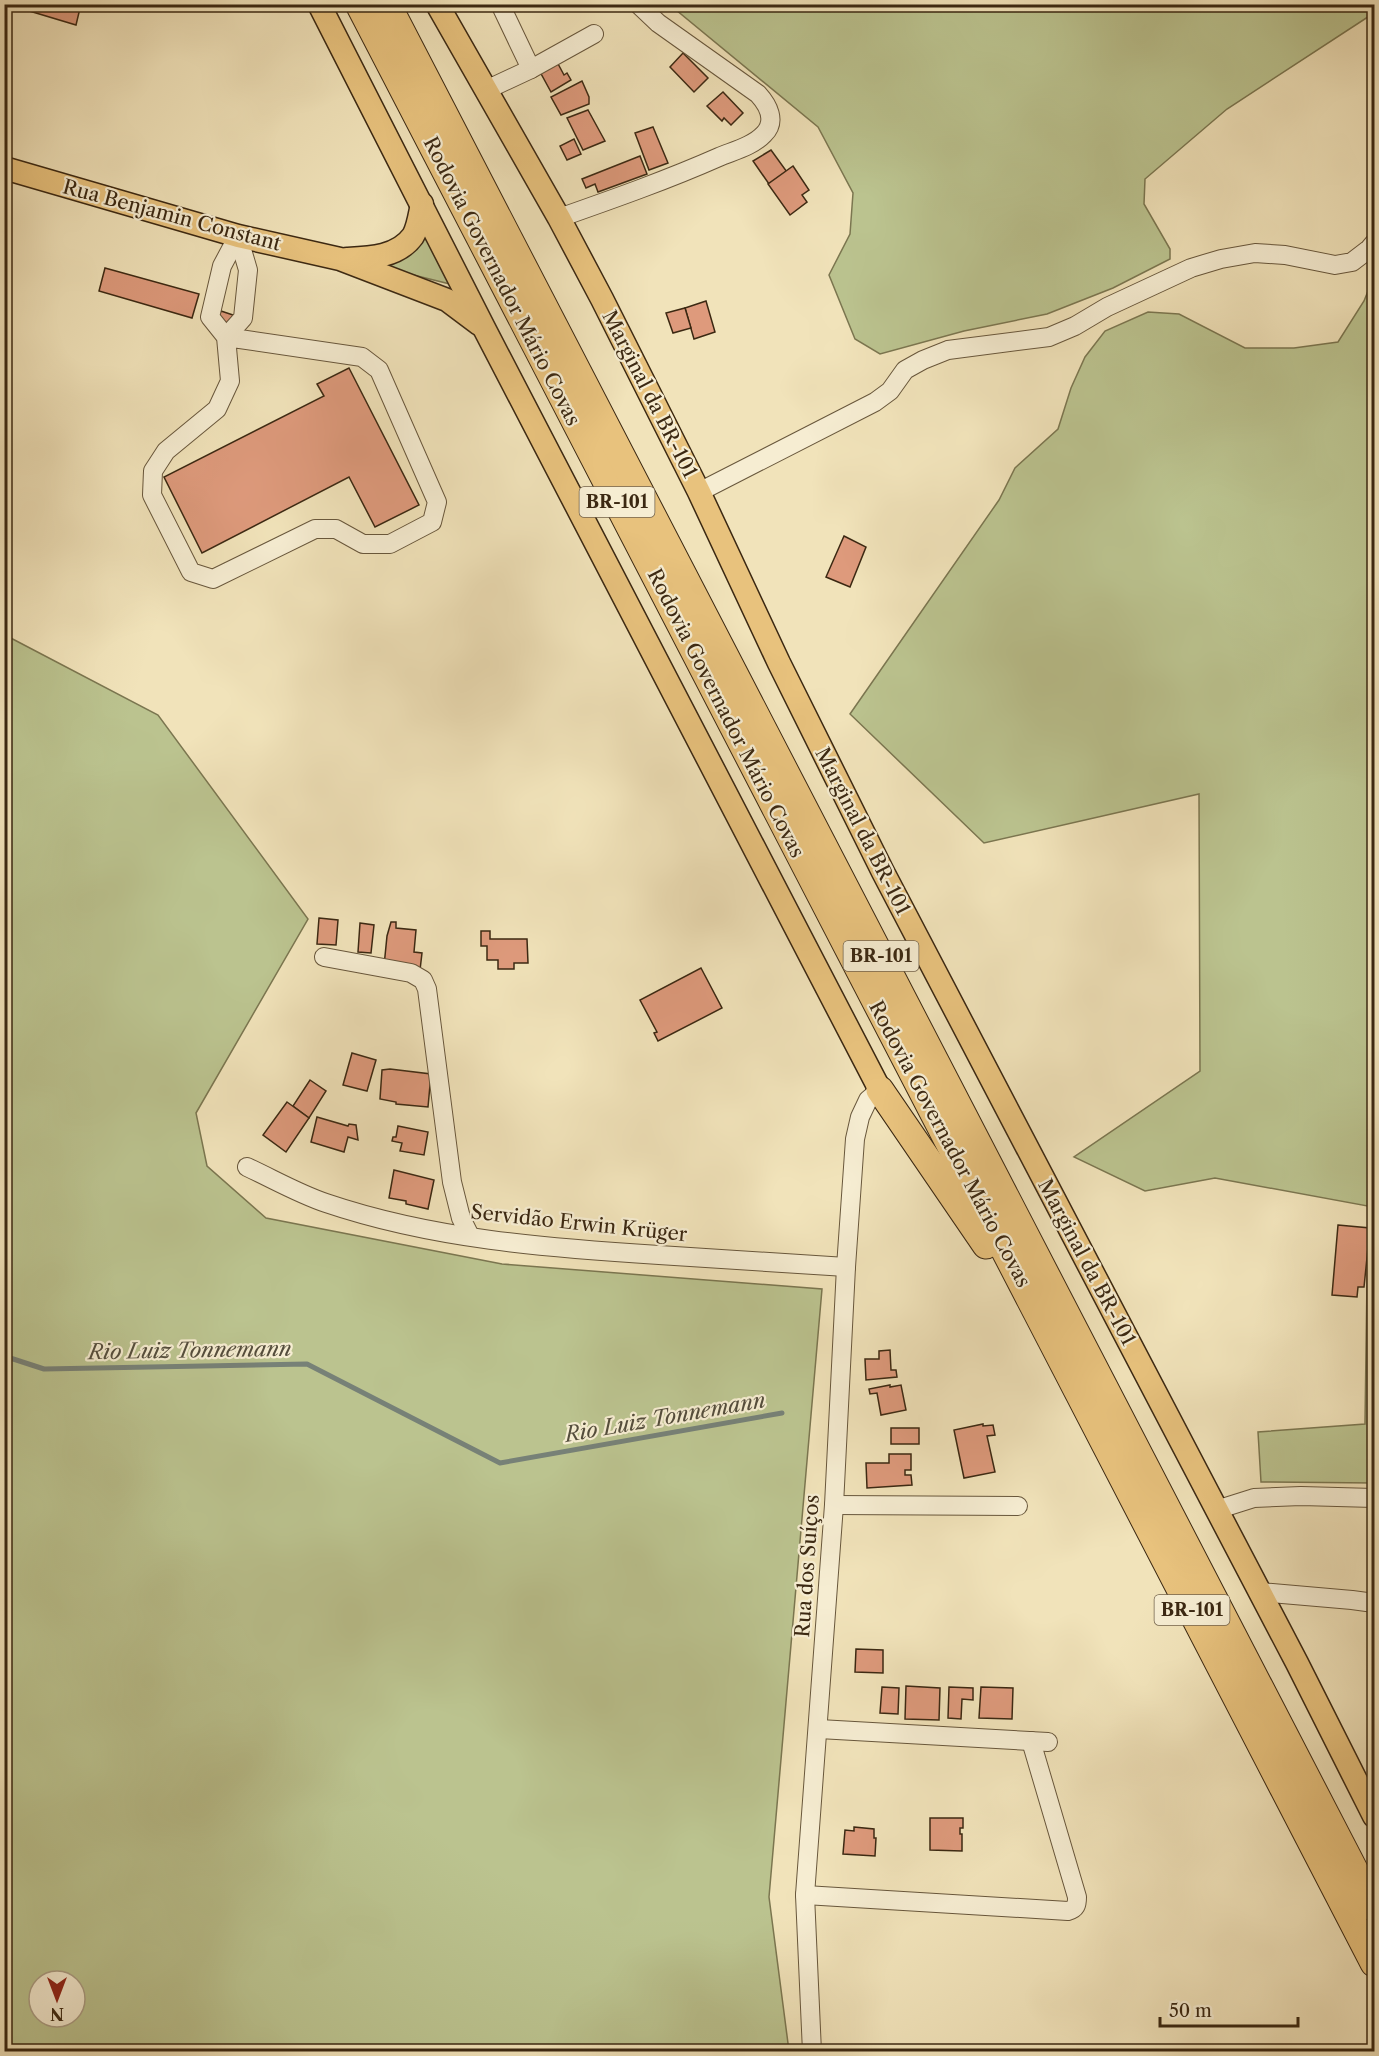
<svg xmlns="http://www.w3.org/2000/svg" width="1379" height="2056" font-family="'Libre Caslon Text',serif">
	<rect width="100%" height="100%" fill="#f1e3ba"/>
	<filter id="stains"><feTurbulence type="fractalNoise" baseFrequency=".00333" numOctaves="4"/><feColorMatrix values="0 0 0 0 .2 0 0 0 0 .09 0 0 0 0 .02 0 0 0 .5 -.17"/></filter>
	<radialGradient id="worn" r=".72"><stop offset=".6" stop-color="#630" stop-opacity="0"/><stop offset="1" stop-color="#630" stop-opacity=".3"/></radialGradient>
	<g fill="#bbc38f" stroke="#7b7650" stroke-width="1.5" fill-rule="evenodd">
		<polygon points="1374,4 1374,13 1227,109 1145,179 1144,204 1170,249 1170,259 1113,288 1047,314 964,331 880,354 855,339 829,275 850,234 853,193 818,127 670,5"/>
		<polygon points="425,238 458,286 373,265 404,254"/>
		<polygon points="1374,276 1374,1483 1261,1482 1258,1432 1365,1424 1368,1206 1215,1178 1145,1191 1074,1157 1200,1071 1199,794 984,843 850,714 999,500 1015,468 1058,429 1071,388 1085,357 1105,331 1148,312 1179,314 1245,348 1294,348 1338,342 1364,301"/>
		<path d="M5 635 158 715 308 919 196 1113 207 1166 266 1218 502 1264 822 1289 769 1897 789 2051H5ZM39 1981H75V2017H39Z"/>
	</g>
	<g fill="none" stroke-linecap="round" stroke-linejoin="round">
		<polyline stroke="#778177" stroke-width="5" points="4,1356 44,1369 307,1364 500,1463 782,1413"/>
	</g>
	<g fill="#de9a7c" stroke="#3b2812" stroke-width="1.5">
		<polygon points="6,4 81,4 76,25"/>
		<polygon points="683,53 708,78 694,92 670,67"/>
		<polygon points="556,60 564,75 567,73 571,80 551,92 539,70"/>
		<polygon points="582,81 589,97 589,104 561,115 551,97"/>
		<polygon points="723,92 743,113 731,125 724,118 722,121 707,106"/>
		<polygon points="588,110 605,141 583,150 567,118"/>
		<polygon points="653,127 668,163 649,170 635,133"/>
		<polygon points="574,139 581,154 567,160 560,146"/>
		<polygon points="771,150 787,172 769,184 753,161"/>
		<polygon points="640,156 647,174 598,192 595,184 586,188 582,179"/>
		<polygon points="793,166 809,190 802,195 807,202 790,215 768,184"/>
		<polygon points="105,268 199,294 192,318 99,291"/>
		<polygon points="706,301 715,332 694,339 685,308"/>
		<polygon points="685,308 691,328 673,333 666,313"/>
		<polygon points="221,311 233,315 229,327 217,323"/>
		<polygon points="349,368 419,505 375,527 349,477 202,553 164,477 324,396 317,384"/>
		<polygon points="844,536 866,547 850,587 826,577"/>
		<polygon points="319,918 338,920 336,945 317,944"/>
		<polygon points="391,922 396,922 396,928 416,930 414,952 422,953 420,970 384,966 387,936"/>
		<polygon points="360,923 374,925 371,953 358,952"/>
		<polygon points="481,931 490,931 490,939 527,939 528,963 514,963 514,969 498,969 498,960 487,960 487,946 481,946"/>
		<polygon points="701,968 722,1008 658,1041 654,1033 657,1032 640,1000"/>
		<polygon points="352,1053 376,1060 367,1091 343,1085"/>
		<polygon points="390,1069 431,1074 428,1107 396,1104 396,1102 380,1099 382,1070"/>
		<polygon points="310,1080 326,1091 309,1118 293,1106"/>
		<polygon points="287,1102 309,1118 286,1152 263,1135"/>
		<polygon points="317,1117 348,1126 349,1124 356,1125 358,1140 348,1137 344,1152 311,1142"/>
		<polygon points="398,1126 428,1132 424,1155 400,1151 402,1143 392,1141 393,1137 396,1137"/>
		<polygon points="394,1170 434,1180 428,1209 406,1204 406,1201 389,1198"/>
		<polygon points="1338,1225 1370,1228 1364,1287 1358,1287 1357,1297 1332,1295"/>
		<polygon points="890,1350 891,1370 896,1370 897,1377 866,1380 865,1359 879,1359 879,1351"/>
		<polygon points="890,1385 890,1387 901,1385 906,1410 881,1415 877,1393 870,1394 869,1389"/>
		<polygon points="983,1424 983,1426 993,1425 995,1435 987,1436 995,1472 964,1478 954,1430"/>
		<rect x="891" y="1428" width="28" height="16"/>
		<polygon points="889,1454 911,1454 911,1470 905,1470 905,1475 911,1475 912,1485 867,1488 866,1463 889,1463"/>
		<polygon points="856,1649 883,1650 883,1673 855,1672"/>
		<polygon points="906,1686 940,1688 939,1720 905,1719"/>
		<polygon points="882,1687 899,1688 898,1714 880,1713"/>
		<polygon points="949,1687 973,1688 973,1700 962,1699 961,1719 948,1718"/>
		<polygon points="981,1687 1013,1688 1012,1719 979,1718"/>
		<polygon points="930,1818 963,1818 963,1828 960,1828 960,1834 962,1834 962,1851 930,1850"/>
		<polygon points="854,1827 874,1829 874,1838 876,1838 875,1856 843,1854 845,1830 854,1831"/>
	</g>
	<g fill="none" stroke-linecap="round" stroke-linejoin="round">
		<g stroke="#68573c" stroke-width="20">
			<g id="minor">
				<polyline points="500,4 531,69"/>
				<polyline points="486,90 531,69 594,34"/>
				<path d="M559 218C613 199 667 180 719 157 733 151 753 146 764 134 777 121 768 105 758 94L658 23 638 4"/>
				<polyline points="226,337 362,357 379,370 437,502 432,522 390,544 363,544 336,529 315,529 213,579 191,572 152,495 153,471 166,451 217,409 230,381 226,337 210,317 222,266 238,236"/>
				<polyline points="226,337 243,318 248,270 238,236"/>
				<polyline points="699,492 875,402 890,391 905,370 923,360 948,350 1049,337 1075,326 1107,307 1191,268 1221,259 1255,253 1285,255 1335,265 1352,262 1369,249 1374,243"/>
				<polyline points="324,957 411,973 423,980 427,989 452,1182 461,1218 470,1236"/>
				<path d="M247 1167C273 1179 299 1194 326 1203 432 1239 547 1248 659 1255 721 1259 783 1263 846 1267"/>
				<polyline points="834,1505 1018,1506"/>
				<polyline points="1216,1510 1254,1498 1301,1496 1374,1498"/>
				<polyline points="1260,1592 1352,1600 1374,1603"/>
				<polyline points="819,1729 1048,1742"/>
				<path d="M805 1895 1068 1911C1076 1909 1077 1905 1077 1897L1031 1741"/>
				<polyline points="812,2052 805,1895 834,1505 846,1267 855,1139 860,1117 868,1100 880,1090"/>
			</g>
		</g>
		<g stroke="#3b2812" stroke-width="25">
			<g id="major">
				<polyline points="319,4 484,328 880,1090"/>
				<polyline points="437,4 559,218 602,299 699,492 779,663 883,872 1297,1663 1374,1816"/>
				<polyline points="4,168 238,236 340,259 447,300 479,324"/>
				<path d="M347 259C370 258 398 257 413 236 418 228 420 213 422 204"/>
			</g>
		</g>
		<g stroke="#3b2812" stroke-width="29">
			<g id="highway">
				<polyline points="359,4 1374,1963"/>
				<polyline points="387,4 1374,1908"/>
				<polyline points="880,1090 986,1245"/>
			</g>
		</g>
		<use href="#minor" stroke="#f6edd2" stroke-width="18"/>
		<use href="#major" stroke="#e8c27d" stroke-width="22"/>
		<use href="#highway" stroke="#e8c27d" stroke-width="27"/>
	</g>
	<g text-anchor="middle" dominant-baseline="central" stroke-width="4.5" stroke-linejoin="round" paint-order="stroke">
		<g fill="#f6edd2" stroke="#73634c" stroke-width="1.5">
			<rect x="579.5" y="487" width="75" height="30" rx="4.5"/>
			<rect x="843.5" y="941" width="75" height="30" rx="4.5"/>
			<rect x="1154.5" y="1595" width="75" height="30" rx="4.5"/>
		</g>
		<g font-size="18" font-weight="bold" fill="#3b2812">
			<text x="617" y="502">BR-101</text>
			<text x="881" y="956">BR-101</text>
			<text x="1192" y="1610">BR-101</text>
		</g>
		<g font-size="20" fill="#3b2812" stroke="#f6edd2">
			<text transform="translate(172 215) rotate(15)">Rua Benjamin Constant</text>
			<text transform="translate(502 281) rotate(63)">Rodovia Governador Mário Covas</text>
			<text transform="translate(650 394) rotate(63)">Marginal da BR-101</text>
			<text transform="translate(726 713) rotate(63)">Rodovia Governador Mário Covas</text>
			<text transform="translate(863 831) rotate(63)">Marginal da BR-101</text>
			<text transform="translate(950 1144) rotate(62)">Rodovia Governador Mário Covas</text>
			<text transform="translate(579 1223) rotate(6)">Servidão Erwin Krüger</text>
			<text transform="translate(1087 1262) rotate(62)">Marginal da BR-101</text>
			<text transform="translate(807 1566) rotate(-86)">Rua dos Suíços</text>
		</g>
		<g font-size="21" font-style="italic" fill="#544d3c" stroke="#f6edd2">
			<text transform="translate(190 1350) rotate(-1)">Rio Luiz Tonnemann</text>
			<text transform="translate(665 1417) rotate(-10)">Rio Luiz Tonnemann</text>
		</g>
	</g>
	<rect width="1379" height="2056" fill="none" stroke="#f1e3ba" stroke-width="24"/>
	<rect x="6" y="6" width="1367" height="2044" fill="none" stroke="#3b2812" stroke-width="3"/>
	<rect x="12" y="12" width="1355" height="2032" fill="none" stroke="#3b2812" stroke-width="1.5"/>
	<g transform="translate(57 1999) rotate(180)"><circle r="28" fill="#f6edd2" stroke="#ab9e85" stroke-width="1.5"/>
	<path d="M0-4.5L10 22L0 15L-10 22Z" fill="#8f2418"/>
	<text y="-9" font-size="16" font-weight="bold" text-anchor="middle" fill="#3b2812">N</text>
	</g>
	<path d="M1160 2017v9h138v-9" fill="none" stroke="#3b2812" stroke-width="3"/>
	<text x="1169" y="2017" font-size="18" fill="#3b2812" stroke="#f6edd2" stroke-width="4.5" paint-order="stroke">50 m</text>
	<rect width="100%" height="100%" filter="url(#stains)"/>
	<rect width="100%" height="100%" fill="url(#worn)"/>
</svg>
